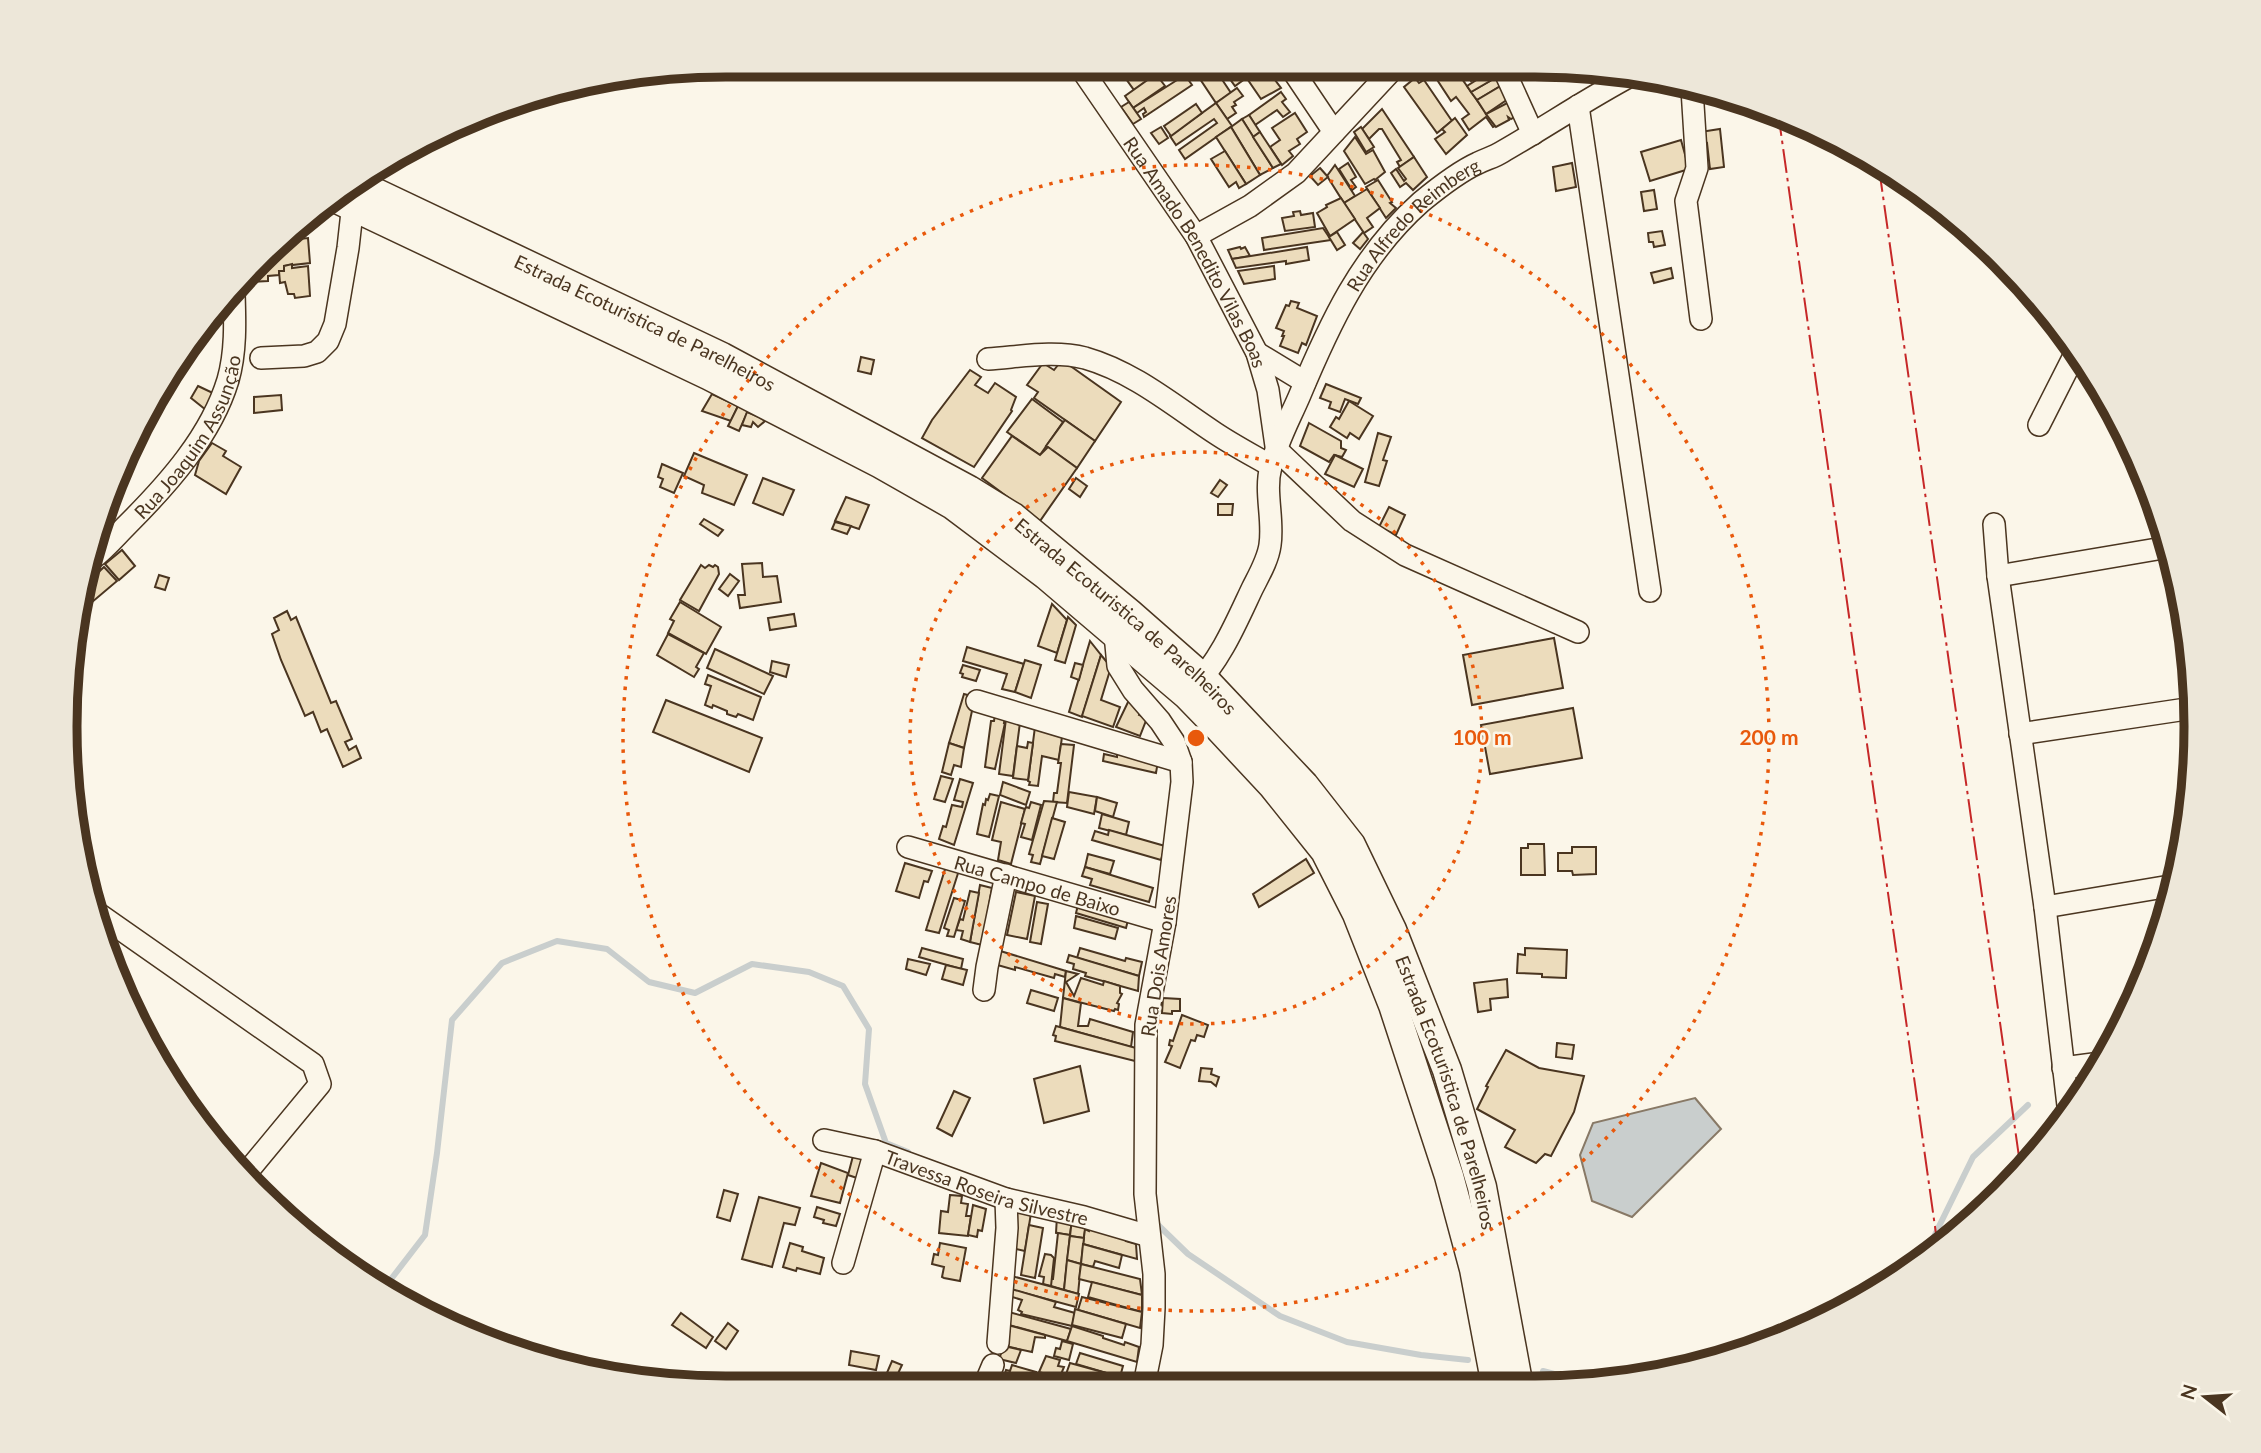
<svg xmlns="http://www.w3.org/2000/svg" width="2261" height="1453" font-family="Lato,sans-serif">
	<rect width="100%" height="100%" fill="#fbf6e9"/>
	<polygon fill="#c9cecd" stroke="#887966" stroke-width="2" points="1695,1098 1721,1129 1632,1217 1592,1201 1580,1155 1593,1123"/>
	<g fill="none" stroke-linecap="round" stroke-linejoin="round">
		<g stroke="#c9cecd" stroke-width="6">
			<polyline points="1155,1222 1188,1254 1280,1316 1347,1342 1421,1355 1468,1360"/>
			<polyline points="1924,1257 1973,1157 2028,1105"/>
			<polyline points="385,1287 425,1235 437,1153 452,1020 502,963 557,941 607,949 649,982 695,993 752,964 809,972 843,986 869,1029 865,1084 886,1143 908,1152"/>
			<polyline points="1543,1371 1591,1384"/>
		</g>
	</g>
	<g fill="#ecdcbc" stroke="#4a3520" stroke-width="2">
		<polygon points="1128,67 1166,68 1134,90 1121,72"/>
		<polygon points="1192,68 1216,68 1200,79"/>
		<polygon points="1222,68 1260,68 1235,86"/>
		<polygon points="1266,68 1281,88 1261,99 1248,80"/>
		<polygon points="1215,69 1231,93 1216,103 1200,79"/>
		<polygon points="1430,69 1455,69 1495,126 1493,127 1486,117 1469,130 1462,119 1469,114 1456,97 1451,101"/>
		<polygon points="1469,69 1490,70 1491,71 1471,81 1469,78 1466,80 1462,74"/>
		<polygon points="1504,73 1509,81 1477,100 1471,92"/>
		<polygon points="1156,74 1165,86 1133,108 1125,96"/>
		<polygon points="1486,74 1490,81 1471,92 1467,86"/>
		<polygon points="1185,75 1192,85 1144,117 1143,114 1146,112 1144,108 1137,113 1133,108"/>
		<polygon points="1415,78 1419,83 1424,80 1452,121 1437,133 1404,87"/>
		<polygon points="1509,81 1511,97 1486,114 1477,100"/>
		<polygon points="1237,88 1243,96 1234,102 1236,105 1232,107 1236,113 1227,119 1216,103"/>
		<polygon points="1281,92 1286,99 1282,102 1290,112 1283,117 1277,110 1255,125 1249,115"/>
		<polygon points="1513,100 1518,115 1511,119 1508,117 1509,120 1496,127 1486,114"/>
		<polygon points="1129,102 1141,119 1133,124 1121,107"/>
		<polygon points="1216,103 1232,126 1185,159 1179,150 1217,123 1214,119 1176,145 1170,136"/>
		<polygon points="1196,104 1202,113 1171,136 1164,126"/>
		<polygon points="1382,109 1414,157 1400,167 1397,162 1401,160 1382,129 1379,129 1369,139 1362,129"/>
		<polygon points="1295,113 1307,132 1297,139 1300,144 1289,151 1293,156 1282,165 1270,147 1280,140 1272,128"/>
		<polygon points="1249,115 1260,132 1253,137 1242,119"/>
		<polygon points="1455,118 1467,135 1446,154 1435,139 1445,132 1442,129"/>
		<polygon points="1242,119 1273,168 1260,175 1231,127"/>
		<polygon points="1161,127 1168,138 1159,144 1151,133"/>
		<polygon points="1231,127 1260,175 1246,184 1216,137"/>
		<polygon points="1361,127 1374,147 1366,152 1354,132"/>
		<polygon points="1720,129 1724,167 1710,169 1707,143 1701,144 1700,132"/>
		<polygon points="1260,132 1281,164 1273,168 1253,137"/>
		<polygon points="1355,137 1366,154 1373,150 1385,172 1375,180 1374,179 1365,184 1344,151"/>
		<polygon points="1681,140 1689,169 1650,181 1641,152"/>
		<polygon points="1225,151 1246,184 1239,188 1236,182 1229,187 1211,159"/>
		<polygon points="1414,157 1427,177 1413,190 1406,183 1400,187 1391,173 1396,169 1404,181 1406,179 1398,168"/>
		<polygon points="1348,163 1356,177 1351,180 1356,187 1352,190 1339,169"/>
		<polygon points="1572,163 1576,187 1556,191 1553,167"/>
		<polygon points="1335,165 1355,196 1344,203 1327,176"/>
		<polygon points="1320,168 1328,177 1318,185 1310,176"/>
		<polygon points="1378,180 1392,202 1390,203 1396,208 1386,218 1366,187"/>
		<polygon points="1367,189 1380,208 1367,218 1373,227 1364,233 1344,203"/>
		<polygon points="1654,190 1657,209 1644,211 1641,192"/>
		<polygon points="1341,198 1355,219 1330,236 1317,213 1327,207 1326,205"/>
		<polygon points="1300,211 1301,215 1313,213 1315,227 1285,231 1282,218 1294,216 1293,212"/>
		<polygon points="1323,228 1331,240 1264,250 1262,238"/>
		<polygon points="1662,231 1665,245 1654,247 1653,242 1649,242 1648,233"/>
		<polygon points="1337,232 1345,245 1337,250 1329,237"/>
		<polygon points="1363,232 1368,239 1360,249 1353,243"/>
		<polygon points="308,238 310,263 284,266 284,271 279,271 279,275 268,276 268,281 249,282 249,279 291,240"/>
		<polygon points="1240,247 1241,249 1245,247 1250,256 1232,259 1228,250"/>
		<polygon points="1307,247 1309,260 1286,264 1286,261 1236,268 1232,259"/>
		<polygon points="292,264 292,268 308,266 310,296 295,298 294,294 288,294 285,282 280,283 279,271 284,271 284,266"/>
		<polygon points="1274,266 1275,279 1244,284 1238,271"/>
		<polygon points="1671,268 1673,278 1654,283 1651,273"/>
		<polygon points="1291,301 1299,303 1297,308 1317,316 1306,345 1302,343 1298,353 1280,346 1284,336 1282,336 1284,331 1276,328 1286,305 1289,306"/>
		<polygon points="861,357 874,360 871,374 858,371"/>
		<polygon points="1062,360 1121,402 1095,441 1034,398 1038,392 1027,385 1043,363 1054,370"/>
		<polygon points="970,370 981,377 975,385 988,393 995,383 1016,397 1011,410 1012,411 974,467 922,438 932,420"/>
		<polygon points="1326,384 1361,398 1358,404 1345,399 1340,412 1329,408 1331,402 1320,398"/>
		<polygon points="198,386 215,394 206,410 191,398"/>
		<polygon points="712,394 738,406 731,421 702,411"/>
		<polygon points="281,395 282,410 254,413 254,397"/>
		<polygon points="1032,399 1063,422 1040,455 1007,432"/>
		<polygon points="1349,401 1373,416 1359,439 1350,433 1347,438 1330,427 1336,417 1339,419"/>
		<polygon points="738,406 748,411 739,431 728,426"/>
		<polygon points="747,412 759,417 765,421 758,427 753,422 751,427 742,425"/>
		<polygon points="1065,420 1095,441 1077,468 1046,446"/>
		<polygon points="1309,423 1341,441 1341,448 1346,450 1342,457 1334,455 1329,462 1300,446"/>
		<polygon points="1378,433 1391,437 1383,460 1387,461 1379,486 1365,482"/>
		<polygon points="1012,436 1040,455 1048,447 1077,468 1040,521 982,478"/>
		<polygon points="212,443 226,451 223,456 241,467 226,494 195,475 199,461"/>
		<polygon points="694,453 747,475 734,505 702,493 704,485 684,476"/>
		<polygon points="1335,455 1363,469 1354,487 1325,474"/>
		<polygon points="662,464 683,473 674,493 660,487 663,479 658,477"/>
		<polygon points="763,478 794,490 783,515 753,503"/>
		<polygon points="1076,478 1087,486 1080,497 1069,489"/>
		<polygon points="1220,480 1227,485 1218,497 1211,493"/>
		<polygon points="846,497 869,505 859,529 835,521"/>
		<polygon points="1218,504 1233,504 1232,515 1218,515"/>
		<polygon points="1389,507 1405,515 1396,535 1379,527"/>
		<polygon points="704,519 723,530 718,536 700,524"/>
		<polygon points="835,522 851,526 847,534 832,529"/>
		<polygon points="122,550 135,566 119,580 105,564"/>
		<polygon points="762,563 763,577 777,576 781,602 740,608 738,595 745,595 742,564"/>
		<polygon points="701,565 705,568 709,565 713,567 715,565 718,567 719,574 699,611 680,600"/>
		<polygon points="104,567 117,581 91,603 86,598 89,581"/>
		<polygon points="730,574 739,581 728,596 719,589"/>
		<polygon points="159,575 169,578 165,590 155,587"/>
		<polygon points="680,602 721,627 706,654 668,633 674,621 670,619"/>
		<polygon points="1052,604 1067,620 1057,653 1038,646"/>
		<polygon points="287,611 291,620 296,617 331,703 336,701 352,739 345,742 349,750 356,746 361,758 343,767 327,729 321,732 313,712 305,716 281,660 272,634 279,630 274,618"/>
		<polygon points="794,614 796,626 770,630 768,618"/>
		<polygon points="1068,617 1076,625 1065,663 1055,660"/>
		<polygon points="668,634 704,653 696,667 699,669 694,677 657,655"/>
		<polygon points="1554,638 1563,688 1472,705 1463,655"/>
		<polygon points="1090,641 1101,655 1082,717 1069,712"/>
		<polygon points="967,647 1024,664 1015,692 1002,689 1007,674 963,661"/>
		<polygon points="715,649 773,676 764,694 707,668"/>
		<polygon points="1101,655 1111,667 1101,700 1120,707 1113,727 1082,716"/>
		<polygon points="1025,660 1041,665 1031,698 1015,692"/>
		<polygon points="772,661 789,665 786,677 770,672"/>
		<polygon points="1075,663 1083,665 1079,680 1071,677"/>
		<polygon points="963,665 980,670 976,681 962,677 963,674 960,673"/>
		<polygon points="708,675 761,697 753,720 738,714 736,717 727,714 727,711 713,705 712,708 705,705 711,686 705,684"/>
		<polygon points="964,694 975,697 964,748 949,743"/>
		<polygon points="666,700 762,738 749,772 653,732"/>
		<polygon points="1129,700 1142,705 1139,715 1147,718 1140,736 1116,727"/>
		<polygon points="1573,708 1582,758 1490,774 1481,725"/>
		<polygon points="996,709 1006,710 1004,723 1005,723 995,769 985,767 991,721 994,721"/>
		<polygon points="1007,711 1021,715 1013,776 999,774"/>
		<polygon points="1036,719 1063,729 1059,760 1042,756 1038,786 1029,785 1030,782 1028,781"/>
		<polygon points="1028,742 1033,743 1028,780 1013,778 1017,746 1027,748"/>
		<polygon points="949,743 964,748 961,767 954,765 951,775 942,772"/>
		<polygon points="1061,744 1074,745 1067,803 1053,802 1054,793 1057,793 1061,763 1058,763"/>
		<polygon points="1117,752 1158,761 1156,773 1103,761 1104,754 1117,757"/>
		<polygon points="941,776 953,779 945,802 934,799"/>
		<polygon points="960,779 973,783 954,845 939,839 943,826 946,827 952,805 962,807 963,802 954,800"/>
		<polygon points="1003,782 1030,792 1026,805 1000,795"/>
		<polygon points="1069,792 1097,797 1094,814 1067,807"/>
		<polygon points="990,794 999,796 989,837 977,834 983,804 985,805 986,799 988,800"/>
		<polygon points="1097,797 1117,803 1113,817 1095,811"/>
		<polygon points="1044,801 1057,802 1040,864 1031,862 1033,855 1029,854"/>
		<polygon points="1001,802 1025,809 1011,864 998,860 1001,842 992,840"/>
		<polygon points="1031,802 1041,805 1032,840 1021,837 1025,824 1021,823 1025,809 1026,807 1029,808"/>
		<polygon points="1102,814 1129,822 1126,835 1099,828"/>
		<polygon points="1052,818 1065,822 1054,859 1042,856"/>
		<polygon points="1109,830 1165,846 1161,860 1092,840 1095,831 1108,835"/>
		<polygon points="1528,844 1544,844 1545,875 1521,875 1521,848 1528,848"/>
		<polygon points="1572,847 1596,847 1596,874 1573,875 1572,871 1558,871 1558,853 1572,853"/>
		<polygon points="1088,854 1114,861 1110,874 1085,867"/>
		<polygon points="1306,859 1314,873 1259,907 1253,894"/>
		<polygon points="905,863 932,871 928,882 924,881 919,898 896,891"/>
		<polygon points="947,863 960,867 939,933 926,930"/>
		<polygon points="1085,867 1153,888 1149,902 1090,885 1092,879 1082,876"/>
		<polygon points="980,885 992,888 982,945 970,942"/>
		<polygon points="970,891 979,893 970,942 961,939 963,931 956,930 960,919 963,920"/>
		<polygon points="1016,892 1035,896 1027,939 1007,935"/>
		<polygon points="954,898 965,901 954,937 947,936 949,930 944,928"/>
		<polygon points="1079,901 1129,916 1126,928 1076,913"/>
		<polygon points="1037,902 1048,904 1041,944 1030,942"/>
		<polygon points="1076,916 1118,928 1115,939 1074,928"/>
		<polygon points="922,948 963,959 961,969 919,957"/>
		<polygon points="1080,948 1125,961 1126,958 1142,962 1139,976 1077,958"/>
		<polygon points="1525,948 1567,950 1566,978 1542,977 1542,974 1517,973 1518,954 1525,955"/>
		<polygon points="997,950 1066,971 1065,977 1055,974 1054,978 1015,967 1015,970 994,964"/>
		<polygon points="1069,955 1139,976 1138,991 1085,976 1086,973 1073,969 1074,964 1067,962"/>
		<polygon points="908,959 930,964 926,975 906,969"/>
		<polygon points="946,965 967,970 963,985 942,979"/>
		<polygon points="1066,971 1078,974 1066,982 1074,996 1081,978 1103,985 1104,981 1120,986 1120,993 1122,994 1117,1003 1119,1004 1118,1010 1115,1009 1114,1011 1063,998"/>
		<polygon points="1507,979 1508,997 1490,999 1491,1010 1478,1012 1474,983"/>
		<polygon points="1031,990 1058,998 1054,1011 1027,1003"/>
		<polygon points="1063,998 1081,1003 1078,1026 1088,1026 1090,1019 1133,1032 1131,1047 1060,1027"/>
		<polygon points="1163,998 1180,999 1180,1011 1172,1011 1172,1014 1162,1013"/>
		<polygon points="1182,1015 1208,1025 1204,1037 1197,1035 1195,1041 1191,1040 1180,1068 1165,1062 1172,1046 1169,1045 1170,1040 1173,1041"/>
		<polygon points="1056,1026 1136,1048 1135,1061 1055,1041 1056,1036 1053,1035"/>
		<polygon points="1557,1043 1574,1045 1572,1059 1556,1057"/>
		<polygon points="1506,1050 1539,1068 1584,1076 1574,1112 1551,1156 1545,1154 1536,1163 1505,1147 1515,1130 1477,1109 1488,1087 1486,1086"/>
		<polygon points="1080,1066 1089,1111 1044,1123 1034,1079"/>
		<polygon points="1201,1068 1212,1069 1211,1074 1219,1077 1216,1086 1211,1082 1199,1081"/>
		<polygon points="954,1091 970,1098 952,1136 937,1128"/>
		<polygon points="853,1156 868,1160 863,1180 848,1175"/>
		<polygon points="821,1163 848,1173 840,1203 811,1196"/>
		<polygon points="724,1190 738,1194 730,1221 717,1217"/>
		<polygon points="950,1195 962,1196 961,1203 968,1204 966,1216 971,1216 968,1236 939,1233 941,1211 948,1212"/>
		<polygon points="759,1197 800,1208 795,1225 784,1223 772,1267 742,1259"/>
		<polygon points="973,1205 986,1209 982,1231 978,1230 977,1237 968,1235"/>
		<polygon points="817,1207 840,1214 836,1226 823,1223 824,1220 814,1217"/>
		<polygon points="1017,1211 1031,1213 1025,1251 1011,1248"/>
		<polygon points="1057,1216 1072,1219 1070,1235 1056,1233"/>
		<polygon points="1072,1219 1086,1223 1084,1238 1070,1236"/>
		<polygon points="1029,1225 1043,1228 1035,1278 1021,1275"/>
		<polygon points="1091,1225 1128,1236 1126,1241 1136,1244 1137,1259 1083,1244 1085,1229 1089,1231"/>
		<polygon points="1058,1233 1070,1235 1064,1290 1051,1286 1051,1279 1053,1279"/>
		<polygon points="1070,1236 1084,1238 1081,1264 1067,1260"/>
		<polygon points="790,1243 803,1247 802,1251 824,1258 820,1274 797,1268 796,1271 783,1267"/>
		<polygon points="940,1243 966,1248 960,1281 944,1278 942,1277 944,1267 932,1264 934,1254 938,1255"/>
		<polygon points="1083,1244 1122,1255 1119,1268 1095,1261 1093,1267 1081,1264"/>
		<polygon points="1045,1254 1051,1255 1054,1258 1051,1286 1043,1284 1044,1277 1039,1276"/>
		<polygon points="1067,1260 1081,1264 1078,1294 1064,1290"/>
		<polygon points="1081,1264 1140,1279 1142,1295 1079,1279"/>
		<polygon points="1008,1275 1079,1294 1076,1307 1006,1288"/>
		<polygon points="1092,1282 1142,1295 1142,1312 1088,1297"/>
		<polygon points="1008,1288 1056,1302 1054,1307 1075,1313 1072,1326 1021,1314 1022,1312 1018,1310 1022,1300 1006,1295"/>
		<polygon points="1082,1297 1142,1312 1140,1328 1078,1310"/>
		<polygon points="1075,1309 1126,1324 1122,1338 1072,1325"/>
		<polygon points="1005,1311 1071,1329 1067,1341 1002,1323"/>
		<polygon points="681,1313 713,1337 706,1348 672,1325"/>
		<polygon points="728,1323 738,1331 726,1349 715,1341"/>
		<polygon points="1004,1324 1045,1335 1045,1338 1035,1337 1032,1352 1005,1346 1010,1330"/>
		<polygon points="1072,1326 1103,1336 1103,1338 1124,1345 1125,1342 1139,1347 1137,1362 1067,1341"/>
		<polygon points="1062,1341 1073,1344 1069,1360 1054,1356 1056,1348 1060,1349"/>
		<polygon points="1004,1346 1021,1350 1016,1363 999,1359"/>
		<polygon points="851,1351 879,1356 876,1370 849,1365"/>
		<polygon points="1080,1353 1123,1366 1120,1377 1076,1364"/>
		<polygon points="1046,1356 1060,1360 1058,1366 1064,1367 1057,1384 1050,1384 1053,1376 1039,1372"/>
		<polygon points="892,1361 902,1365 893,1384 887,1384 883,1382"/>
		<polygon points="1070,1363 1117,1376 1114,1385 1093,1385 1065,1377"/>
		<polygon points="1012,1365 1036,1372 1032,1384 1004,1377 1006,1370 1010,1371"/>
		<polygon points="993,1375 1009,1380 1030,1384 990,1384"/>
	</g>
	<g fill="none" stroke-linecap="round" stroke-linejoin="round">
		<g stroke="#4a3520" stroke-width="24">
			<g id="minor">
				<path id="s1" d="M1080 67 1196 236 1257 353 1268 390 1276 446"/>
				<polyline points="1291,68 1334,132"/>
				<polyline points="1504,70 1533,134"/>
				<polyline points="1692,89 1697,168 1686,201 1701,319"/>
				<polyline points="1578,106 1650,591"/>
				<polyline points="1196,236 1250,206 1296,173 1392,70"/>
				<polyline points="1257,353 1305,382"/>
				<polyline points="261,358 304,356 317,352 328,341 335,324 348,248 354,194"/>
				<path d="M988 359C1019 357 1054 350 1085 358 1134 372 1174 406 1215 433 1233 445 1252 455 1271 466"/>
				<polyline points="2039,425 2076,352"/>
				<polyline points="1277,450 1352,521 1405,555 1578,632"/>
				<polyline points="1994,524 1998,576 2045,907 2069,1114"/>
				<path id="s2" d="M92 559C105 549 116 536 127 525 168 484 211 436 228 380 236 352 235 322 234 294"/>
				<polyline points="1998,576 2169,547"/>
				<polyline points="1119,628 1115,634 1118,666 1133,690 1160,721 1174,742 1181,762 1182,782 1165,922 1146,1025 1145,1194 1154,1274 1154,1308 1152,1345 1144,1385"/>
				<path id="s3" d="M1193 688C1220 661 1236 623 1252 589 1259 575 1268 560 1270 545 1274 519 1264 492 1271 466 1277 442 1289 420 1299 397 1329 325 1361 255 1421 202 1438 188 1458 172 1478 163 1486 159 1494 157 1502 152 1546 127 1588 98 1634 74"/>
				<polyline points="977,701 1181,762"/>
				<polyline points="2020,734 2193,708"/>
				<path id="s4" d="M908 847 1165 922"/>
				<polyline points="2045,907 2176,885"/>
				<polyline points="93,910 313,1064 320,1084 248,1171"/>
				<polyline points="984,990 987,967 1006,875"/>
				<polyline points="2063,1068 2101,1063"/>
				<path id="s5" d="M824 1140 875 1151 1006 1199 1084 1217 1149 1236"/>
				<polyline points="843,1263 875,1151"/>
				<polyline points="998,1343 1007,1228 1006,1199"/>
				<polyline points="985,1384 993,1365"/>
			</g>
		</g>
		<g stroke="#4a3520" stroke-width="31">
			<g id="major">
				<path id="s6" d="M353 182 722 357 969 490 1013 517 1129 613 1203 678 1304 785 1351 845 1392 930 1447 1070 1482 1187 1519 1387"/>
				<polyline points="335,198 708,375 881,464 953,505 1046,575 1187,695 1218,727 1273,786 1325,851 1357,914 1393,1005 1449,1176 1474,1269 1496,1386"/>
			</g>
		</g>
		<use href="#minor" stroke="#fbf6e9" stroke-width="21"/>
		<use href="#major" stroke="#fbf6e9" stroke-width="28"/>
		<g stroke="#c62828" stroke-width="2" stroke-dasharray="24 5 3.5 5" stroke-linecap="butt">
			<polyline points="1778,112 1938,1248"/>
			<polyline points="1879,168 2021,1171"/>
		</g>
	</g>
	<g fill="none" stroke="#e8590c" stroke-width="3.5" stroke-dasharray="3.5 7">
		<circle cx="1196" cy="738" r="286"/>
		<circle cx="1196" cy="738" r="573"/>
	</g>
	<g text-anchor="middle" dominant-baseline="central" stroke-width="5" stroke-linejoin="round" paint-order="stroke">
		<g font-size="19" fill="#4a3520" stroke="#fbf6e9">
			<text stroke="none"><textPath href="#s3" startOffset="528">Rua Alfredo Reimberg</textPath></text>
			<text stroke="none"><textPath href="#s1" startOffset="219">Rua Amado Benedito Vilas Boas</textPath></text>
			<text stroke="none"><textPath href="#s6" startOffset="324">Estrada Ecoturistica de Parelheiros</textPath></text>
			<text stroke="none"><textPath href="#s2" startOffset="158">Rua Joaquim Assunção</textPath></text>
			<text stroke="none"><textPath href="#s6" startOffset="891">Estrada Ecoturistica de Parelheiros</textPath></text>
			<text stroke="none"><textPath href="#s4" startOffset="135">Rua Campo de Baixo</textPath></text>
			<text transform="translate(1158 966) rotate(-81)">Rua Dois Amores</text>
			<text stroke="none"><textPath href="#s6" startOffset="1479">Estrada Ecoturistica de Parelheiros</textPath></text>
			<text stroke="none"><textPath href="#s5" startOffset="170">Travessa Roseira Silvestre</textPath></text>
		</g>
	</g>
	<path d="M0 0H2261V1453H0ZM726 77H1535A649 649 0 0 1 2184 726V727A649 649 0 0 1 1535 1376H726A649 649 0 0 1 77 727V726A649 649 0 0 1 726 77Z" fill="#ede7d9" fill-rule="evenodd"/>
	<path fill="none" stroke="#4a3520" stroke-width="9" d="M726 77H1535A649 649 0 0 1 2184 726V727A649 649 0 0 1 1535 1376H726A649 649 0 0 1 77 727V726A649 649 0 0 1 726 77Z"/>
	<circle cx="1196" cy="738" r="10" fill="#e8590c" stroke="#fbf6e9" stroke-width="3.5"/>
	<g font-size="21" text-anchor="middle" font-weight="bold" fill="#e8590c" stroke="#fbf6e9" stroke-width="5" stroke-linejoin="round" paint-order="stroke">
		<text x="1482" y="745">100 m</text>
		<text x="1769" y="745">200 m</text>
	</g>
	<g transform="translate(2205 1397) rotate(287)" stroke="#fbf6e9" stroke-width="5" paint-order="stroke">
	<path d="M0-5L12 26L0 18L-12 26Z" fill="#4a3520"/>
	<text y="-10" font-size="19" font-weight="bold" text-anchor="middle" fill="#4a3520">N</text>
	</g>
</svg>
